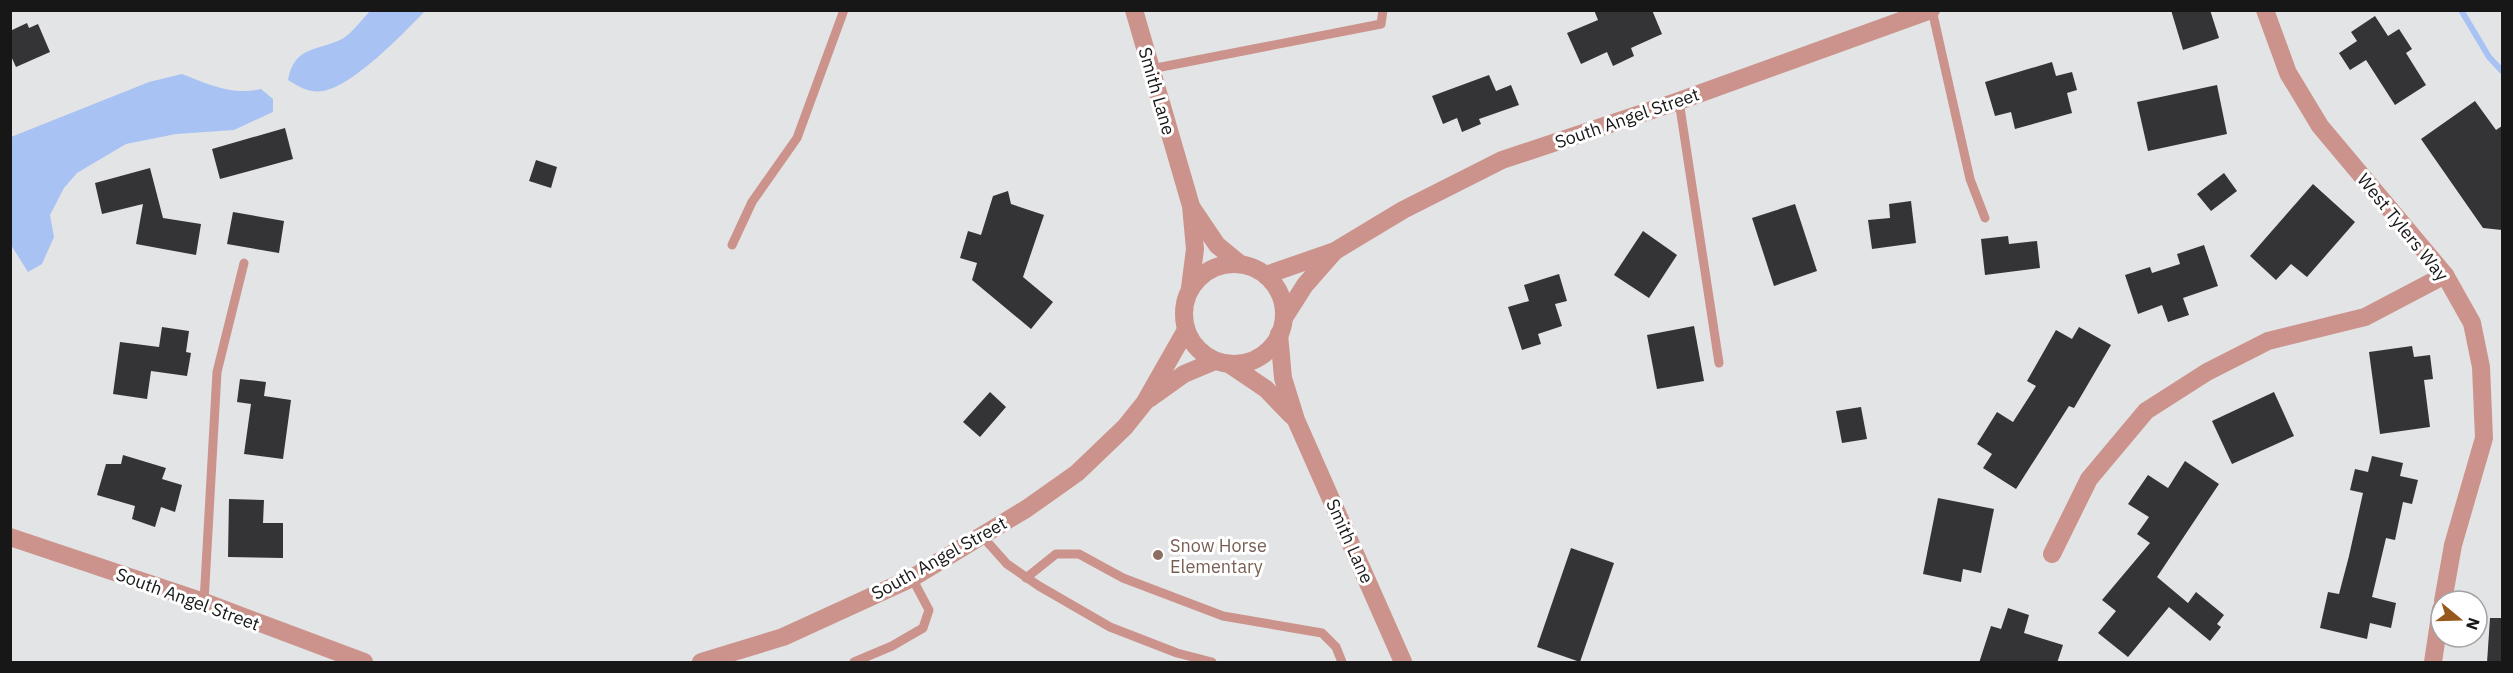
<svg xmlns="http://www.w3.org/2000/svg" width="2513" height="673" font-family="'IBM Plex Sans',sans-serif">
	<rect width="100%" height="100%" fill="#e3e4e5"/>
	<g fill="#a9c2f4">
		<path d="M371 10 425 11C404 33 353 86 323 91 309 93 299 87 288 80 294 47 315 51 340 40 351 35 362 19 371 10Z"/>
		<path d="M182 74C208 84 232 96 261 89L273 99V112L234 130 176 134 126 144 77 173 64 188 50 215 54 237 42 264 28 272 11 245V137L149 82Z"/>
	</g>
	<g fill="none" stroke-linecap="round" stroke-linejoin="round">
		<polyline stroke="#a9c2f4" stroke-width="6" points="2461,10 2489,57 2502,71"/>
	</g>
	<g fill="#343335">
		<polygon points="1594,10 1652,10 1662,34 1631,48 1634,56 1613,66 1607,52 1581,64 1567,33 1598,20"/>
		<polygon points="2171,10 2210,10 2219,38 2183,50"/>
		<polygon points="2375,16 2388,36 2399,29 2412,49 2406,53 2426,85 2395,105 2366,60 2350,70 2339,53 2357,41 2351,32"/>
		<polygon points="27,23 29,28 38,24 50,52 16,67 10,54 10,31"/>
		<polygon points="2052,62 2056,76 2072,72 2077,90 2067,93 2072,113 2015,129 2011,112 1995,116 1985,82"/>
		<polygon points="1489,75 1496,91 1511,85 1519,105 1479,119 1481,124 1462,132 1457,118 1443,124 1432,96"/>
		<polygon points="2217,85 2227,134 2148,151 2137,102"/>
		<polygon points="2475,101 2496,130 2502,126 2502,230 2483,228 2421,139"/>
		<polygon points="285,128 293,159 220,179 212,149"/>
		<polygon points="536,160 557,167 551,188 529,181"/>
		<polygon points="150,168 163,218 201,224 196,255 136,244 143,204 102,214 95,183"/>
		<polygon points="2224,173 2237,191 2211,211 2197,194"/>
		<polygon points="2313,184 2355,222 2307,277 2291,264 2276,280 2250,256"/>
		<polygon points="1008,191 1011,204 1044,215 1023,277 1053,302 1031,329 972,280 977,263 960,258 968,231 981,235 993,196"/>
		<polygon points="1911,201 1916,243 1872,249 1868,220 1890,218 1889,204"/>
		<polygon points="1795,204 1817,271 1774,286 1752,218"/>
		<polygon points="233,212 284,221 279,253 227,244"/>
		<polygon points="1643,231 1677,255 1649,298 1614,275"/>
		<polygon points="2008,236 2009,244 2037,241 2040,268 1985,275 1981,239"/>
		<polygon points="2204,245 2218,286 2183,298 2189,315 2168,322 2162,305 2138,314 2125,275 2150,267 2152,273 2180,264 2177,254"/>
		<polygon points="1559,274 1567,301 1555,304 1562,326 1538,334 1541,344 1522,350 1508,307 1529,301 1524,285"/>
		<polygon points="1694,326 1704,381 1657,389 1647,335"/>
		<polygon points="162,327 189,331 186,352 191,353 187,376 151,371 147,399 113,394 120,342 159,347"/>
		<polygon points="2079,327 2111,345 2074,408 2069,406 2016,489 1983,468 1992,454 1977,444 1997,412 2013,422 2036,386 2027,381 2056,330 2072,339"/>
		<polygon points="2412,346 2414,357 2430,355 2433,379 2424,380 2430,427 2380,434 2369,352"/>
		<polygon points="240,379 266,382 264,396 291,400 283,459 244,454 251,404 237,402"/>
		<polygon points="990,392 1006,407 980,437 963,422"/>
		<polygon points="2274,392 2294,436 2232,464 2212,421"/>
		<polygon points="1861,407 1867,439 1842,443 1836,411"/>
		<polygon points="123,455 166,468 162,479 182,485 175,512 161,507 155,527 132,519 135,506 97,495 106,464 121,464"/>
		<polygon points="2372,456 2403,463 2400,476 2418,480 2412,504 2403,502 2395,540 2386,538 2372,597 2396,603 2391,628 2370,623 2367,639 2320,628 2328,592 2339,594 2349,556 2363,493 2350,490 2355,469 2368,472"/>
		<polygon points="2185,461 2219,484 2157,577 2188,603 2196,592 2224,615 2217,624 2221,627 2210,641 2169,607 2128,657 2098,633 2116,611 2102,600 2150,543 2137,534 2149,517 2128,504 2148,475 2168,488"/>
		<polygon points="1938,498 1994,509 1981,573 1963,569 1961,582 1923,574"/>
		<polygon points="229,499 264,500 263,523 283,523 283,558 228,557"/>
		<polygon points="1571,548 1614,563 1580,662 1537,647"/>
		<polygon points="2008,608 2029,615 2024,633 2063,645 2057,663 1979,663 1991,626 2001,629"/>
		<polygon points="2490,618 2502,618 2502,663 2487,663"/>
	</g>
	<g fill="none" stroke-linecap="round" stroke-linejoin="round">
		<g stroke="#cb938b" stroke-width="9">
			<polyline points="1932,10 1970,179 1985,218"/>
			<polyline points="1151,69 1381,24 1383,10"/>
			<polyline points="1679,101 1719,363"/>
			<polyline points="732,245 752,202 797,138 844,10"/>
			<polyline points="982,536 1007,564 1039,586 1110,627 1177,653 1212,662"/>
			<polyline points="1026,578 1056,554 1079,554 1123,578 1223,616 1322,633 1336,647 1342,662"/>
			<polyline points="204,602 217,372 244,263"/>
			<polyline points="854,662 892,646 923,628 929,610 912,578"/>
		</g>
		<g stroke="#cb938b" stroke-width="18">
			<polyline points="1134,10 1191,206 1195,249 1190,288"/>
			<polyline points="2265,10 2288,73 2320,126 2445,275 2472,323 2481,367 2484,438 2453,545 2443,601"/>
			<polyline points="1192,208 1217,245 1240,264"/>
			<polyline points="2052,554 2089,479 2146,411 2207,372 2268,341 2365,317 2445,275"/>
			<polyline points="2433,662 2441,609"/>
		</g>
		<g stroke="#cb938b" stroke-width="18">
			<circle cx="1234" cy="314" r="50"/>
			<polyline points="1266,275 1335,251 1403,210 1502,160 1679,101 1931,10"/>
			<polyline points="1284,318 1305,285 1334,252"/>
			<polyline points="1279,334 1283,378 1296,420 1403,662"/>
			<polyline points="1229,364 1266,389 1292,416"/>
			<polyline points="1149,399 1184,374 1215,361"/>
			<polyline points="10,537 204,602 364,662"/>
			<polyline points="701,662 783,637 912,578 1026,509 1077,473 1125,427 1145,402 1186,330"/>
		</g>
	</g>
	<circle fill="#8d6e63" stroke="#fff" stroke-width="2" cx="1158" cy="555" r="6"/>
	<g text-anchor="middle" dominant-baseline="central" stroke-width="6" stroke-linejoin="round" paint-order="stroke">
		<g font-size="18" fill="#171718" stroke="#fff">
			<text transform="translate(1157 91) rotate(74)">Smith Lane</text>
			<text transform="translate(1627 118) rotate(-19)">South Angel Street</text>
			<text transform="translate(2403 227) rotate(51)">West Tylers Way</text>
			<text transform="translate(1350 541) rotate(66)">Smith Lane</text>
			<text transform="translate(939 558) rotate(-29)">South Angel Street</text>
			<text transform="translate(188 599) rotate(20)">South Angel Street</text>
		</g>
		<g font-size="18" fill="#785e54" stroke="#fff" text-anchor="start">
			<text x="1170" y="545">Snow Horse<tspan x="1170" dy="21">Elementary</tspan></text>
		</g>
	</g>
	<rect width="2513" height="673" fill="none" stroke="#171718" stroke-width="24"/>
	<g transform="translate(2459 619) rotate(109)"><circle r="28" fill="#ffffff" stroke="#a2a2a3" stroke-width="1.5"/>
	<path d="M0-4.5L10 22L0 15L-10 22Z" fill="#96581d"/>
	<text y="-9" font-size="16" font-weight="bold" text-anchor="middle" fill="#171718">N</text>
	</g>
</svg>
